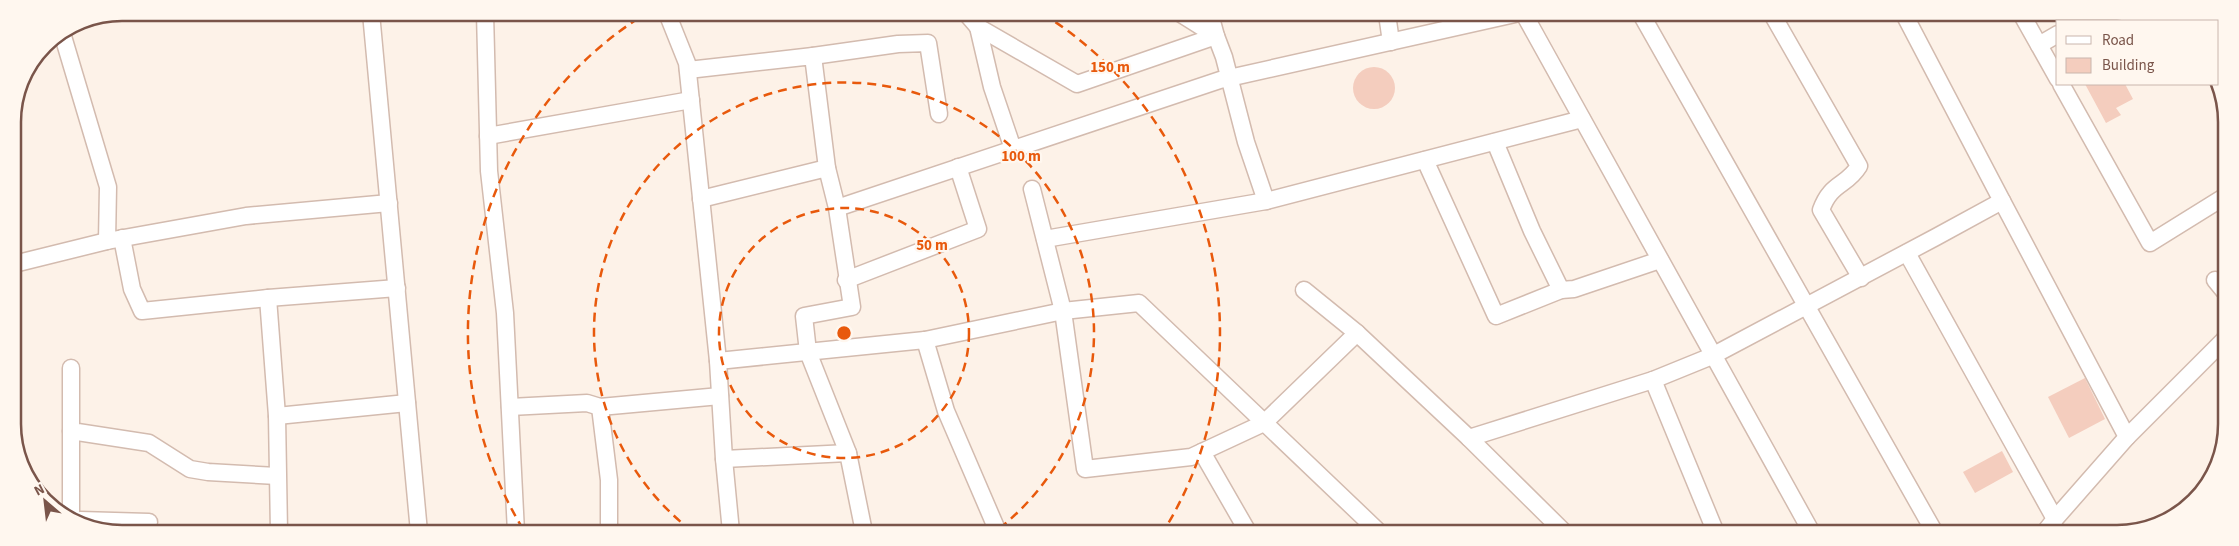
<svg xmlns="http://www.w3.org/2000/svg" width="2239" height="546" font-family="'Source Sans 3',sans-serif">
	<rect width="100%" height="100%" fill="#fdf2e8"/>
	<g fill="#f4cdbe">
		<circle cx="1374" cy="88" r="21"/>
		<polygon points="2085,84 2125,84 2133,99 2116,108 2121,115 2106,123"/>
		<polygon points="2085,378 2105,419 2069,438 2048,397"/>
		<polygon points="2002,451 2013,472 1975,493 1963,472"/>
	</g>
	<g fill="none" stroke-linecap="round" stroke-linejoin="round">
		<g stroke="#d3bbaf" stroke-width="19">
			<g id="minor">
				<polyline points="371,13 419,532"/>
				<polyline points="485,13 489,171 505,313 516,532"/>
				<polyline points="667,13 687,63 718,361 724,459 731,532"/>
				<polyline points="966,13 978,27 1077,84 1216,36 1210,14"/>
				<polyline points="1181,14 1216,36 1224,57 1246,142 1266,201"/>
				<polyline points="1387,14 1391,42"/>
				<polyline points="1524,14 1812,533"/>
				<polyline points="1641,14 1935,533"/>
				<path d="M1772 14 1859 166C1846 187 1831 182 1821 210L1861 278"/>
				<polyline points="2022,15 2058,79"/>
				<polyline points="2079,21 2090,15"/>
				<polyline points="978,27 992,87 1013,149"/>
				<polyline points="62,33 108,187 107,241"/>
				<polyline points="2039,45 2058,34"/>
				<polyline points="813,56 898,44 928,43 939,114"/>
				<polyline points="688,70 813,56 827,168"/>
				<polyline points="2061,84 2150,243 2224,197"/>
				<polyline points="488,136 691,100"/>
				<polyline points="1495,142 1532,231 1561,290"/>
				<polyline points="1425,160 1496,316 1561,290 1574,289 1660,260"/>
				<polyline points="1032,189 1063,311 1085,469 1191,457 1264,423 1357,333 1469,438 1653,380 1712,356 1936,237 2002,201 1904,14"/>
				<polyline points="701,199 827,168 837,208 1220,80 1515,14"/>
				<polyline points="2002,201 2127,437 2055,519"/>
				<polyline points="837,208 852,307 804,316 808,352 848,453 864,532"/>
				<polyline points="122,238 132,289 142,311 268,298 397,288"/>
				<polyline points="1045,239 1266,201 1582,119"/>
				<polyline points="1907,253 2055,519 2044,533"/>
				<polyline points="14,264 107,241 246,216 389,203"/>
				<polyline points="846,280 978,229 958,167"/>
				<polyline points="2215,280 2224,291"/>
				<polyline points="1304,290 1357,333"/>
				<polyline points="268,298 277,416 279,532"/>
				<polyline points="925,340 946,411 998,532"/>
				<polyline points="718,361 925,340 1063,311 1139,303 1380,533"/>
				<polyline points="71,368 71,431 149,443 190,469 208,472 277,476"/>
				<polyline points="1653,380 1716,533"/>
				<polyline points="510,407 587,403 600,407 720,396"/>
				<polyline points="600,407 609,480 609,532"/>
				<polyline points="277,416 407,403"/>
				<polyline points="2127,437 2224,340"/>
				<polyline points="1469,438 1565,533"/>
				<polyline points="1202,452 1248,532"/>
				<polyline points="724,459 848,453"/>
				<polyline points="71,516 71,431"/>
				<polyline points="80,520 149,522"/>
			</g>
		</g>
		<use href="#minor" stroke="#fff" stroke-width="16"/>
	</g>
	<g fill="none" stroke="#e8590c" stroke-width="2.5" stroke-dasharray="9 6">
		<circle cx="844" cy="333" r="125"/>
		<path d="M692 531A250 250 0 1 1 996 531"/>
		<path d="M523 529A376 376 0 0 1 645 14M1043 14A376 376 0 0 1 1163 532"/>
	</g>
	<path d="M0 0H2239V546H0ZM122 21H2117A101 101 0 0 1 2218 122V424A101 101 0 0 1 2117 525H122A101 101 0 0 1 21 424V122A101 101 0 0 1 122 21Z" fill="#fff7ef" fill-rule="evenodd"/>
	<path fill="none" stroke="#7a554a" stroke-width="2.5" d="M122 21H2117A101 101 0 0 1 2218 122V424A101 101 0 0 1 2117 525H122A101 101 0 0 1 21 424V122A101 101 0 0 1 122 21Z"/>
	<circle cx="844" cy="333" r="8" fill="#e8590c" stroke="#fff7ef" stroke-width="2.5"/>
	<g font-size="15" text-anchor="middle" font-weight="bold" fill="#e8590c" stroke="#fff7ef" stroke-width="4.5" stroke-linejoin="round" paint-order="stroke">
		<text x="1110" y="72">150 m</text>
		<text x="1021" y="161">100 m</text>
		<text x="932" y="250">50 m</text>
	</g>
	<rect x="2056" y="20" width="162" height="65" fill="#fff7ef" stroke="#cab6ad"/>
	<rect x="2066" y="36" width="25" height="8" fill="#ffffff" stroke="#cab6ad"/>
	<text x="2102" y="45" font-size="15" fill="#7a554a">Road</text>
	<rect x="2066" y="58" width="25" height="15" fill="#f4cdbe" stroke="#cab6ad"/>
	<text x="2102" y="70" font-size="15" fill="#7a554a">Building</text>
	<g transform="translate(45 501) rotate(332)" stroke="#fff7ef" stroke-width="4" paint-order="stroke">
	<path d="M0-4L9 19L0 12L-9 19Z" fill="#7a554a"/>
	<text y="-8" font-size="14" font-weight="bold" text-anchor="middle" fill="#7a554a">N</text>
	</g>
</svg>
